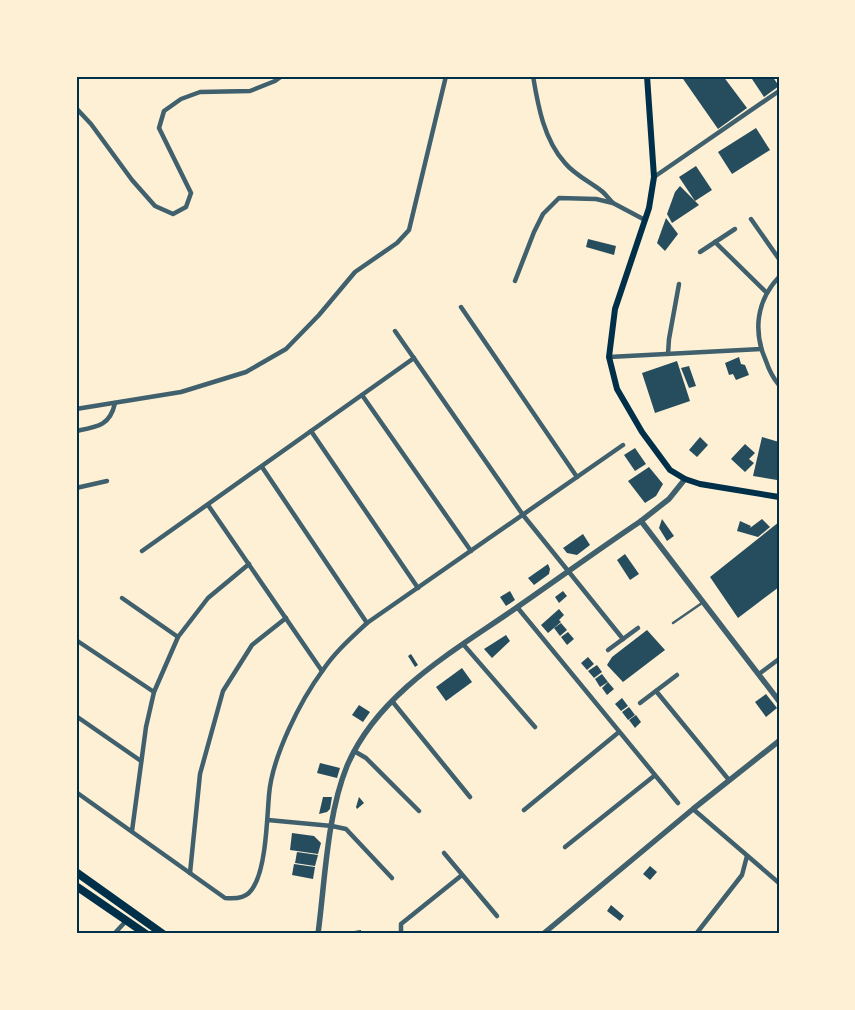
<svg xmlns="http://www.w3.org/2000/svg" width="855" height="1010" font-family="Arial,sans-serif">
	<rect width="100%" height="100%" fill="#fdf0d5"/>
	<g fill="#264d5e">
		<polygon points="681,76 723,76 747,108 718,129"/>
		<polygon points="750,76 772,76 779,86 764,97"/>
		<polygon points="756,128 770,150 732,174 718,152"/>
		<polygon points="696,166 712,190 695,201 679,177"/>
		<polygon points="680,186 699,205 672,223 667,214 675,192"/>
		<polygon points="666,218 678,234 665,251 657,243"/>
		<polygon points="588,239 616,246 614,255 586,247"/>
		<polygon points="739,357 741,364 745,365 749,375 736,380 733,374 729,375 725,363"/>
		<polygon points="677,361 690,401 655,413 642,373"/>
		<polygon points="689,366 696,386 689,388 681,368"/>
		<polygon points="700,437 708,445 697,457 689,450"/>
		<polygon points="762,437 779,442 779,475 777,480 753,476"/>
		<polygon points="745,444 755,453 749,459 754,463 745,472 731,459"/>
		<polygon points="635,448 646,464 635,471 624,455"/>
		<polygon points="649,467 663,484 656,496 645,503 628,481"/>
		<polygon points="662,519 674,536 667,541 659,528"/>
		<polygon points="762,519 770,527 758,537 737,531 740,521 751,526 750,528"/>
		<polygon points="779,522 779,587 738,618 710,577"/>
		<polygon points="583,534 590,545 577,555 567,553 563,548"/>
		<polygon points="625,554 639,574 630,580 617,560"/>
		<polygon points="548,564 550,569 549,574 534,585 528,578"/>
		<polygon points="510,591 515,600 506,606 500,597"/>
		<polygon points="563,591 567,596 559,603 555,597"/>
		<polygon points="559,609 564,615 559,620 561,622 548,633 541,625"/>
		<polygon points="561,623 567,630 560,636 554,628"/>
		<polygon points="647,630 665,650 623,682 607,665 612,657"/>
		<polygon points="568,632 574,639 567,645 561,637"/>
		<polygon points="506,635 510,641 492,658 484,649"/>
		<polygon points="411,654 418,665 415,667 408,656"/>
		<polygon points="588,657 594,664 587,670 581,663"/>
		<polygon points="597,665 602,672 594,678 588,671"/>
		<polygon points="462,668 472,682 446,701 436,687"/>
		<polygon points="602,674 608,682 600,687 595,679"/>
		<polygon points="608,682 614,689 607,695 602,688"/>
		<polygon points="766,694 777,708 766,717 755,702"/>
		<polygon points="622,698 628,706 621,711 615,704"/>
		<polygon points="359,705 370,712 363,722 352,715"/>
		<polygon points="629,707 635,715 628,720 622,712"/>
		<polygon points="636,715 641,722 635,728 629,720"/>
		<polygon points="320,763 340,768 337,778 317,773"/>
		<polygon points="323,797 332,797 330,809 327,812 319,814"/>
		<polygon points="359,797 364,803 357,809 356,807"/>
		<polygon points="292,833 314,836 321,843 318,854 290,850"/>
		<polygon points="297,852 318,855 315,866 295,863"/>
		<polygon points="294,864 315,867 313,879 292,875"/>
		<polygon points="650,866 657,872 650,880 643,874"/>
		<polygon points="611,905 624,916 620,921 607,911"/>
		<polygon points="361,930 361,934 340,934 340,933"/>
	</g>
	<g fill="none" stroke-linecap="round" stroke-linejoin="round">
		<polyline stroke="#3f606c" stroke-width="2.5" points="673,623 702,603"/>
		<g stroke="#3f606c" stroke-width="4.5">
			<path d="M533 76C538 106 544 140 565 163 574 174 588 181 599 189 604 192 608 198 613 203"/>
			<polyline points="76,108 91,124 132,180 155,206 173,214 186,207 191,193 159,128 164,111 181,99 200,92 250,91 275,81 282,76"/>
			<polyline points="654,177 779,91"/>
			<polyline points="751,219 779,259"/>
			<polyline points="715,242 767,293"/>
			<polyline points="700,252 735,229"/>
			<path d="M779 277C756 301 753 332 766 361 769 370 773 378 779 385"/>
			<polyline points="515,281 534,232 543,214 559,198 596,199 613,203 645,220"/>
			<polyline points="461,307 577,477"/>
			<polyline points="395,331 523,515 623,639"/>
			<polyline points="668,354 669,339 679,284"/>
			<polyline points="609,357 761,349"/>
			<polyline points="362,395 471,551"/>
			<polyline points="76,409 181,392 246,372 286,349 319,315 355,272 397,243 409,230 446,76"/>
			<path d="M76 431C97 427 110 426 115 403"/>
			<polyline points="311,431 418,588"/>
			<polyline points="262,467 367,623"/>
			<polyline points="76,488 107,481"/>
			<polyline points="208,505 322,671"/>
			<polyline points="142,551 414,358"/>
			<polyline points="122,598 178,637"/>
			<polyline points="517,607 678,803"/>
			<polyline points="76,640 154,692"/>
			<polyline points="463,644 535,727"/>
			<polyline points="608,650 638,628"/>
			<polyline points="759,674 779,659"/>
			<polyline points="656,691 729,780"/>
			<polyline points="392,701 470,797"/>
			<polyline points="640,703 677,675"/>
			<polyline points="76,716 141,761"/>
			<polyline points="354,751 366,758 419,811"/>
			<path d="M76 792 225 898C238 899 248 898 254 886 266 866 267 819 269 795 272 757 300 701 323 670 335 652 351 638 367 623L623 445"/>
			<polyline points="693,809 779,883"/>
			<polyline points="524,810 619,732"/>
			<polyline points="268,820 332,826 346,829 392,878"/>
			<polyline points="132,831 146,727 154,692 178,637 208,598 249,564"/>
			<polyline points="565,847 654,776"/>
			<polyline points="444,853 497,916"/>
			<polyline points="190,873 200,774 223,691 252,645 286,618"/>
			<polyline points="114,934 127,920"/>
			<polyline points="401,934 401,924 462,875"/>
			<polyline points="696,934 742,875 747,856"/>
		</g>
		<g stroke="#3f606c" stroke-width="5.5">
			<polyline points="641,521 779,701"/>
			<path d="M318 934C325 881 327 815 347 766 378 693 454 651 516 608 558 579 599 549 641 521L669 499 685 479"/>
			<polyline points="543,934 693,809 779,741"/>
		</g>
		<polyline stroke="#003049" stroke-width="6" points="647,76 654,177 649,208 615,309 609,357 617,389 642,432 670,470 685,479 700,484 779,497"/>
		<g stroke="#003049" stroke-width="8">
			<polyline points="76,872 163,934"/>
			<polyline points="76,886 146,934"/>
		</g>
	</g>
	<rect width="855" height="1010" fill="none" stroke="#fdf0d5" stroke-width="155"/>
	<rect x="78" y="78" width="700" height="854" fill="none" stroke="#003049" stroke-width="2"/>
</svg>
